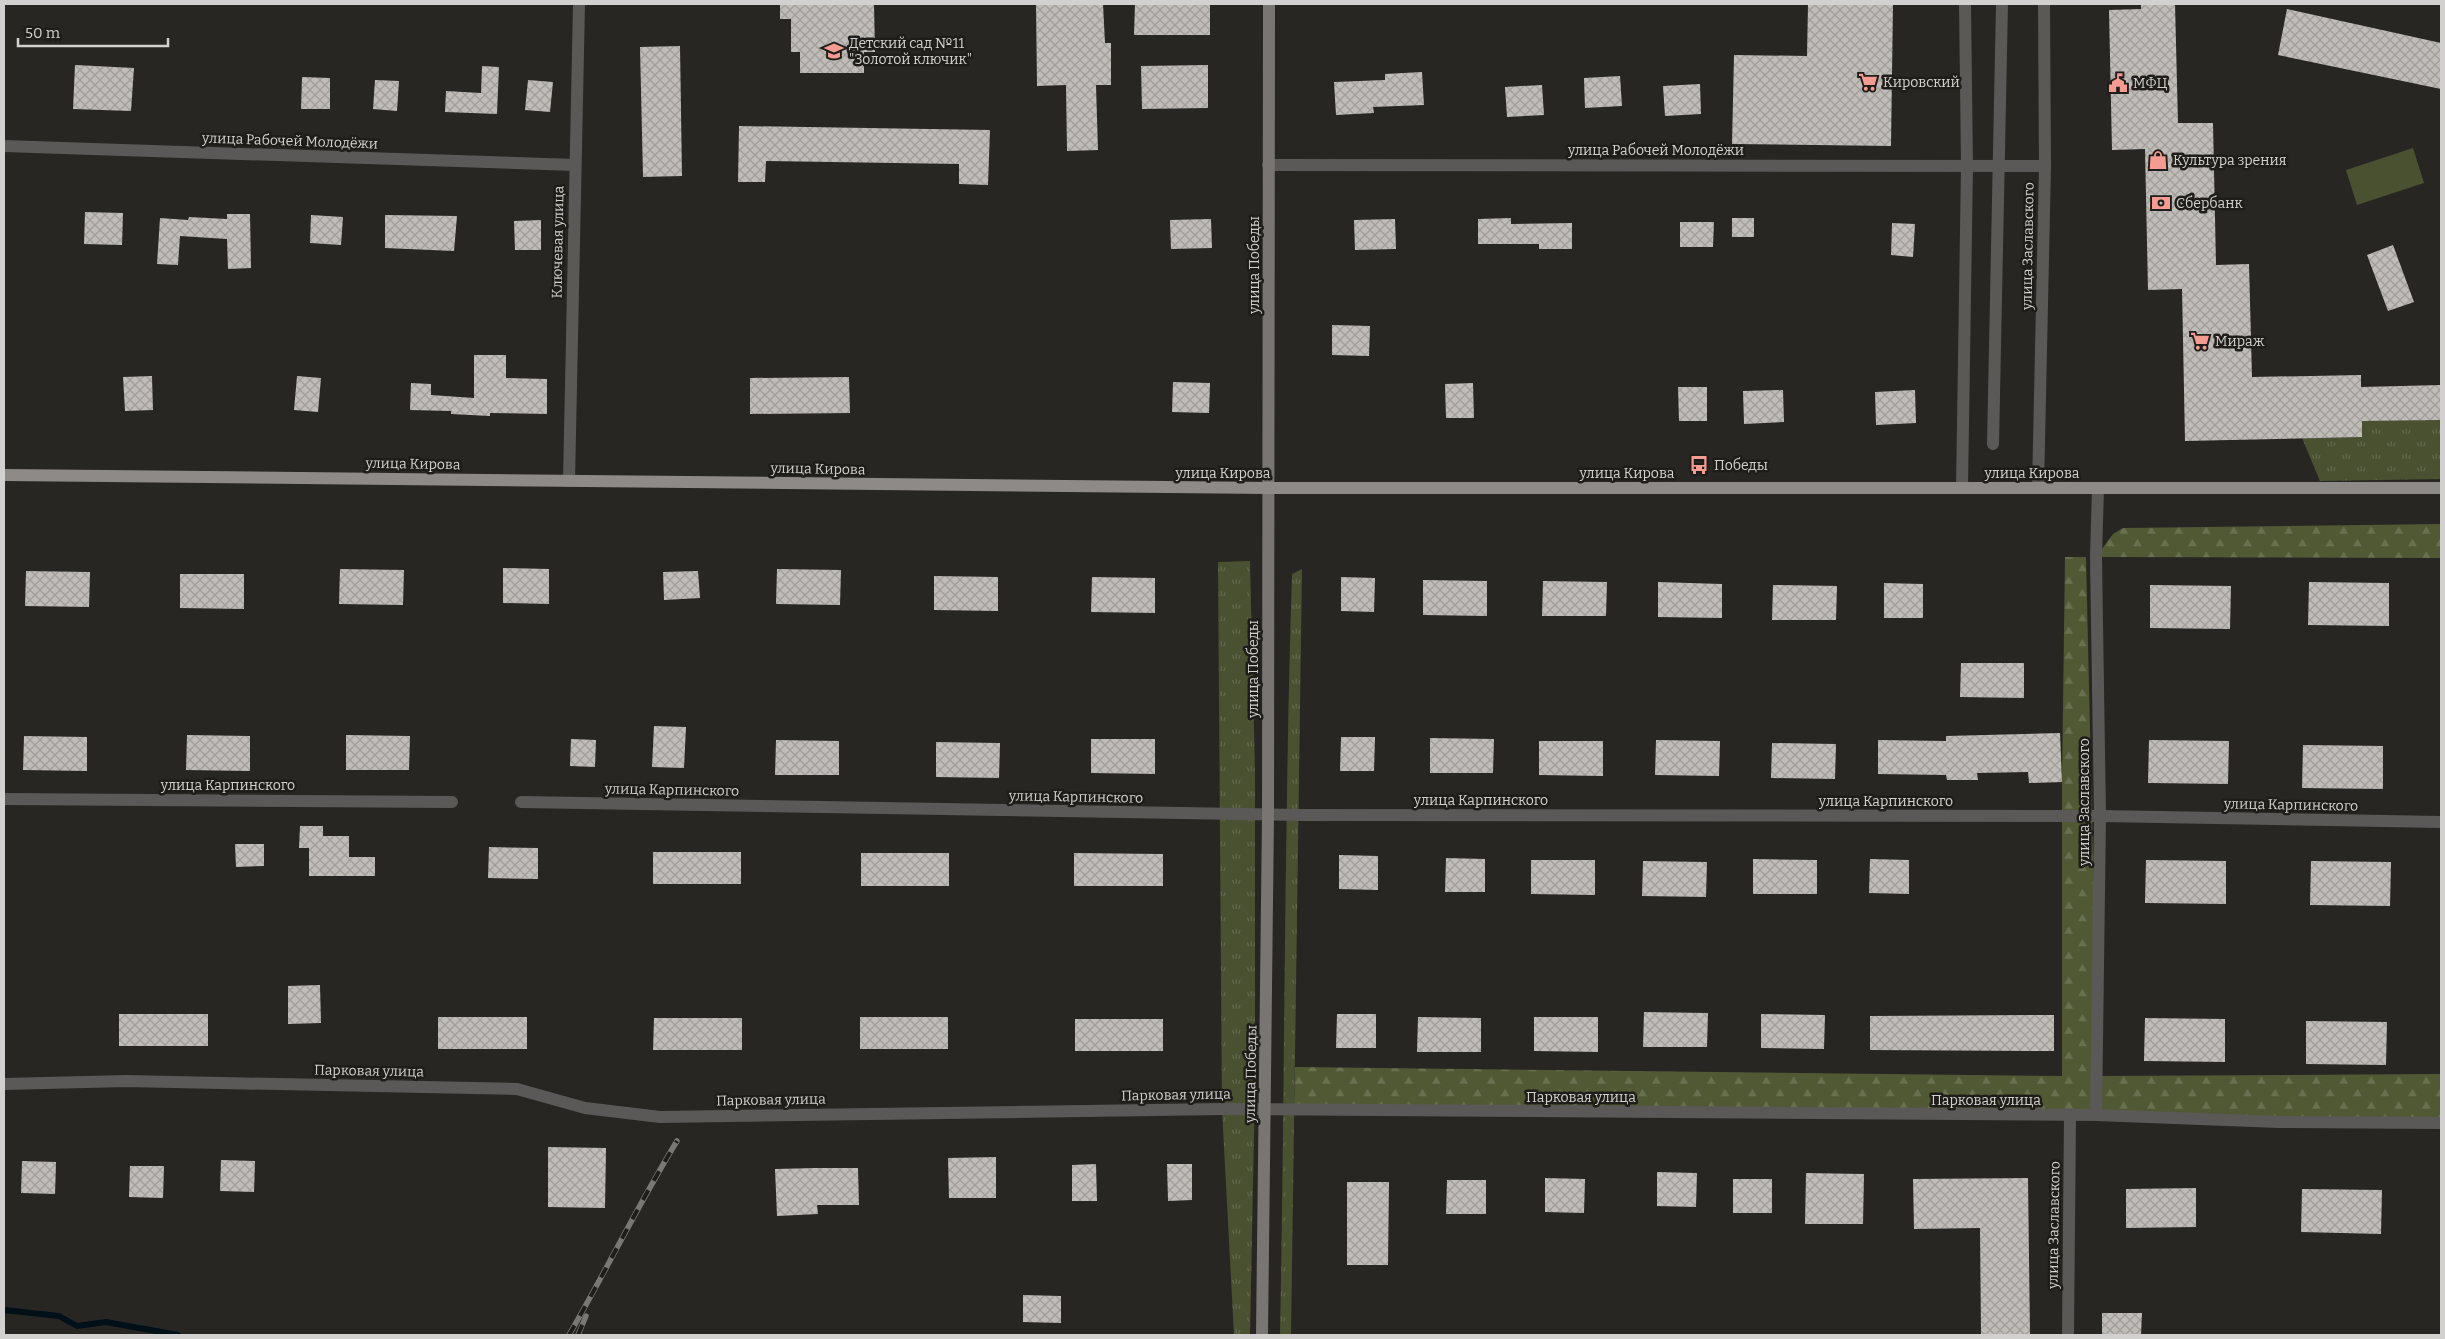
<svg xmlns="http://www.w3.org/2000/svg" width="2445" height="1339" font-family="Bitter,serif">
	<defs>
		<pattern id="grass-tufts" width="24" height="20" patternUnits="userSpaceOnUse" patternTransform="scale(1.25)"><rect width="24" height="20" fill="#495131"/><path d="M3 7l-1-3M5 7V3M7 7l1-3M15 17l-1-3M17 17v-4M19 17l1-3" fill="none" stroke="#62694e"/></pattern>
		<pattern id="forest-firs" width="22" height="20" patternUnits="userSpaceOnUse" patternTransform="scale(1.25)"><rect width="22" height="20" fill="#505934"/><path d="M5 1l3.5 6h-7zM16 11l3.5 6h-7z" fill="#687050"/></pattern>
		<pattern id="building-cross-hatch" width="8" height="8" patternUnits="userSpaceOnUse" patternTransform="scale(1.25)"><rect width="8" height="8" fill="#c0bcb8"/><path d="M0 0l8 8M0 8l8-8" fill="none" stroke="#a09d9a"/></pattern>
	</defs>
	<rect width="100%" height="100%" fill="#282623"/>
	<g fill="url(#grass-tufts)">
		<polygon points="2441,420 2441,479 2320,481 2302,438 2362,437 2362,421"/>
		<polygon points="1250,561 1255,773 1255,1084 1250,1335 1234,1335 1222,1109 1218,562"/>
		<path d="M1302 569 1291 1335H1280C1285 1081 1284 828 1292 574Z"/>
	</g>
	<g fill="url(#forest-firs)">
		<polygon points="2441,524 2441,558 2096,557 2113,534 2123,528"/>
		<polygon points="2065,557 2086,557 2098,1076 2441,1074 2441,1119 1294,1110 1295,1067 2062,1076 2062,782"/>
	</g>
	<polygon fill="#495131" points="2413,148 2424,183 2357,205 2346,170"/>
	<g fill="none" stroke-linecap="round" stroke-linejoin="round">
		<polyline stroke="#001018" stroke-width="6" points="4,1310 59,1316 77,1326 106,1322 178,1335"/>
	</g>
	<g fill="url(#building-cross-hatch)">
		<polygon points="780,4 874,4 875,52 864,52 864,73 800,73 800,52 791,52 791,19 780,19"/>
		<polygon points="1036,4 1103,4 1105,43 1111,43 1111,85 1096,85 1098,150 1067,151 1066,85 1037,86"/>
		<polygon points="1135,4 1210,4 1210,35 1134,35"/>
		<polygon points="1808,4 1893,4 1891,146 1732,144 1734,55 1807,56"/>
		<polygon points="2141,4 2175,4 2178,123 2213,123 2216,265 2249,264 2252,377 2361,375 2361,387 2441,385 2441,420 2362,421 2362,437 2185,441 2182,289 2148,290 2145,149 2112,150 2109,10 2141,9"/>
		<polygon points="2287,9 2441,43 2441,89 2278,55"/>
		<polygon points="680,46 682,176 643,177 640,47"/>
		<polygon points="75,65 134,68 131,111 73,109"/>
		<polygon points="1208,65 1208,108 1142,109 1141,66"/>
		<polygon points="482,66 499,67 497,114 445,112 446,91 481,93"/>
		<polygon points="1422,72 1424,105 1373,107 1374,113 1336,115 1334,82 1385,80 1385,74"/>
		<polygon points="1620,76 1622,106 1585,108 1584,78"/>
		<polygon points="302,77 330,78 330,109 301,109"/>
		<polygon points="375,80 399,81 397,111 373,109"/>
		<polygon points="528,80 553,82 550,112 525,110"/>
		<polygon points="1700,84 1701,114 1665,116 1663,86"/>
		<polygon points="1542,85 1544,115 1507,117 1505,87"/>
		<polygon points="739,126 990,130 988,185 959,184 959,164 766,161 765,182 738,182"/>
		<polygon points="85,212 123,213 122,245 84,244"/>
		<polygon points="227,214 250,214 251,268 228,269 227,239 180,236 178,265 157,264 160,218 188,220 189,217 227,219"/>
		<polygon points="311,215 343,217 341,245 310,243"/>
		<polygon points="385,215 457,216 454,251 385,248"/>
		<polygon points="1511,218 1511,224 1572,223 1572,249 1539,249 1539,244 1478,244 1478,219"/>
		<rect x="1732" y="218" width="22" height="19"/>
		<polygon points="1211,219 1212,248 1171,249 1170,220"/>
		<polygon points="1395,219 1396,249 1355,250 1354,220"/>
		<polygon points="541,220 541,250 515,250 514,221"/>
		<polygon points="1680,222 1714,222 1713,247 1680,247"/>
		<polygon points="1892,223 1915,224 1913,257 1891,255"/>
		<polygon points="2393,245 2414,302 2388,311 2367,255"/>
		<polygon points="1332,325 1370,326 1369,356 1332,355"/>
		<polygon points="474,355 506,355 506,378 547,379 547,414 490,413 490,416 451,414 451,411 410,410 411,383 431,384 431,395 474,398"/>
		<polygon points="152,376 153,410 125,411 123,377"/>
		<polygon points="297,376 321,378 318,412 294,410"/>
		<polygon points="849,377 850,413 750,414 750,378"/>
		<polygon points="1173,382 1210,383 1209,413 1172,412"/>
		<polygon points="1473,383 1474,418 1446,418 1445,384"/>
		<polygon points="1678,387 1707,387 1707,421 1679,421"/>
		<polygon points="1783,390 1784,422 1744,424 1743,391"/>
		<polygon points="1915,390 1916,423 1876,425 1875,392"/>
		<polygon points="503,568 549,569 549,604 503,603"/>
		<polygon points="340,569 404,570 403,605 339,604"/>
		<polygon points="777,569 841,570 840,605 776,604"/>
		<polygon points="26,571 90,572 89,607 25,606"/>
		<polygon points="698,571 700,598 664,600 663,572"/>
		<polygon points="180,574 244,574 244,609 180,608"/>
		<polygon points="934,576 998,577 998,611 934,610"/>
		<polygon points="1092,577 1155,578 1155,613 1091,612"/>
		<polygon points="1341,577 1375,578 1374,612 1341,611"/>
		<polygon points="1423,580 1487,581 1487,616 1423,615"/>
		<polygon points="1543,581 1607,582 1606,616 1542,616"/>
		<polygon points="1658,582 1722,584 1722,618 1658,617"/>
		<polygon points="2309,582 2389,583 2389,626 2308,625"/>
		<polygon points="1884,583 1923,584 1923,618 1884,618"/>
		<polygon points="1773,585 1837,586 1836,620 1772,620"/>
		<polygon points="2150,585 2231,586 2230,629 2150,628"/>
		<polygon points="1961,663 2024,663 2024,698 1960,697"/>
		<polygon points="654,726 686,727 684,768 652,767"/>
		<polygon points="2060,733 2062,782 2029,783 2028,772 1977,773 1978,780 1947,780 1946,775 1878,774 1878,740 1946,741 1946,736"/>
		<polygon points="187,735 250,736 250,771 186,770"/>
		<polygon points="346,735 410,736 409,770 346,770"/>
		<polygon points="24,736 87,737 87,771 23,770"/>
		<polygon points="1341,737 1375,737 1374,771 1340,771"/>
		<polygon points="1430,738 1494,739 1493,773 1430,773"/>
		<polygon points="571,739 596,740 595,767 570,766"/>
		<polygon points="1091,739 1155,739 1155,774 1091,773"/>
		<polygon points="776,740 839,741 839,775 775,775"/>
		<polygon points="1656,740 1720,741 1719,776 1655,775"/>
		<polygon points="2149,740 2229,741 2228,784 2148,783"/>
		<polygon points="1539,741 1603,741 1603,776 1539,775"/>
		<polygon points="936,742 1000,743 999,778 936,777"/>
		<polygon points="1772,743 1836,744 1835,779 1771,778"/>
		<polygon points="2303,745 2383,746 2383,789 2302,788"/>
		<polygon points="300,826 323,826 323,836 349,836 349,857 375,857 375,876 309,876 309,848 299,848"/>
		<polygon points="235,844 264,844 264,866 236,867"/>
		<polygon points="489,847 538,848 538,879 488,878"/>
		<rect x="653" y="852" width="88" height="32"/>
		<rect x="861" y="853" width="88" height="33"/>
		<polygon points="1074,853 1163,854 1163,886 1074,886"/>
		<polygon points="1339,855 1378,856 1378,890 1339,889"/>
		<polygon points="1446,858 1485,859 1485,892 1445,892"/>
		<polygon points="1753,859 1817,860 1817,894 1753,894"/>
		<polygon points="1870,859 1909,860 1909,894 1869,893"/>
		<polygon points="1531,860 1595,860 1595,895 1531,894"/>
		<polygon points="2146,860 2226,861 2226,904 2145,903"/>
		<polygon points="1643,861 1707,862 1706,897 1642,896"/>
		<polygon points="2311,861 2391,862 2390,906 2310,905"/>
		<polygon points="320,985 321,1023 288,1024 288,986"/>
		<polygon points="1644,1012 1708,1013 1707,1047 1643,1047"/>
		<rect x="119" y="1014" width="89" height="32"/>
		<polygon points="1337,1014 1376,1014 1376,1048 1336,1048"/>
		<polygon points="1761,1014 1825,1015 1824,1049 1761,1048"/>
		<polygon points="2054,1015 2054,1051 1870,1050 1870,1016"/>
		<rect x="438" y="1017" width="89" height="32"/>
		<rect x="860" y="1017" width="88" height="32"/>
		<polygon points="1418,1017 1481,1018 1481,1052 1417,1052"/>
		<polygon points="1534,1017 1598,1017 1598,1052 1534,1051"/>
		<polygon points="654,1018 742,1018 742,1050 653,1050"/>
		<polygon points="2145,1018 2225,1019 2225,1062 2144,1061"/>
		<rect x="1075" y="1019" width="88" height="32"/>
		<polygon points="2306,1021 2387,1022 2386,1065 2306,1064"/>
		<polygon points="548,1147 606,1148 605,1208 548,1207"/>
		<polygon points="996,1157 996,1198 949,1198 948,1158"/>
		<polygon points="221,1160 255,1161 254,1192 220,1191"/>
		<polygon points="22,1161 56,1162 55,1194 21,1193"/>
		<polygon points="1096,1164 1097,1201 1072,1201 1072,1165"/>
		<polygon points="1167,1164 1192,1164 1192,1200 1168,1201"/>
		<polygon points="130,1166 164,1166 163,1198 129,1197"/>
		<polygon points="815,1168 858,1168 859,1205 817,1205 818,1214 777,1216 775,1169"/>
		<polygon points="1657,1172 1697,1173 1696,1207 1657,1206"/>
		<polygon points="1806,1173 1864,1174 1863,1224 1805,1224"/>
		<polygon points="1545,1178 1585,1179 1584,1213 1545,1212"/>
		<polygon points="2028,1178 2030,1335 1981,1335 1980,1228 1914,1229 1913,1179"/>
		<rect x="1733" y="1179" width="39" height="34"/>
		<polygon points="1447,1180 1486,1180 1486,1214 1446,1214"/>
		<polygon points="1347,1182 1389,1182 1388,1265 1347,1265"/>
		<polygon points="2196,1188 2196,1227 2126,1228 2126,1189"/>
		<polygon points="2302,1189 2382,1190 2381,1234 2301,1232"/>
		<polygon points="1023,1295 1061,1296 1061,1323 1023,1322"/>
		<polygon points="2102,1313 2142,1313 2141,1335 2102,1335"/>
	</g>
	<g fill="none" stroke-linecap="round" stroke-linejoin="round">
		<polyline stroke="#5a5957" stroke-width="12" points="1993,444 2002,4"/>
		<g stroke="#5a5957" stroke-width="12">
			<polyline points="4,146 575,165"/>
			<polyline points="1268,165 2045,166"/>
			<polyline points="569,481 579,4"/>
			<polyline points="4,799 452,802"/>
			<polyline points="521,802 1299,815 2100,816 2441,822"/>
			<polyline points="4,1084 126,1081 517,1089 585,1108 660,1117 1222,1109 2096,1115 2279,1122 2441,1123"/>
			<polyline points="2096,1115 2100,816 2096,557 2098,488"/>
			<polyline points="2068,1335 2070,1115"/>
		</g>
		<g stroke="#5a5957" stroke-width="12">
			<polyline points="1962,488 1967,166 1965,4"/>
			<polyline points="2038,488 2045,166 2044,4"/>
		</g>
		<polyline stroke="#787573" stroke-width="12" points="1262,1335 1268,815 1269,4"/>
		<polyline stroke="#8e8a87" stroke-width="12" points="4,475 1268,488 2441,488"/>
		<g stroke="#7a7875" stroke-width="5.5">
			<g id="rail">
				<path d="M569 1335C606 1271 638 1205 677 1141"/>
				<polyline points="578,1335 586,1316"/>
			</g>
		</g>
		<use href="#rail" stroke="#1f1d19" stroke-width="4" stroke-dasharray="11" stroke-linecap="butt"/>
	</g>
	<defs>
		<g id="school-bare" transform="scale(1.5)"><path d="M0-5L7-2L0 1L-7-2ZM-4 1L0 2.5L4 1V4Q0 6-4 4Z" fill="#f59c92" stroke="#1f1d19" stroke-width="2.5" paint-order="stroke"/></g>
		<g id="supermarket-bare" transform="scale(1.5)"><path d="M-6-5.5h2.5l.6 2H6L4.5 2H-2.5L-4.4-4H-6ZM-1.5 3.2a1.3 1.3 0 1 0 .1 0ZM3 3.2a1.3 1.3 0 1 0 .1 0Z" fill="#f59c92" stroke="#1f1d19" stroke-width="2.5" paint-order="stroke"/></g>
		<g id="civic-bare" transform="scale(1.5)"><path d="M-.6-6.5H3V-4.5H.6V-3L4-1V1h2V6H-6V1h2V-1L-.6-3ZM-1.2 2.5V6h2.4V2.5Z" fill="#f59c92" stroke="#1f1d19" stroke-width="2.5" paint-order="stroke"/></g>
		<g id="shop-bare" transform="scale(1.5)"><path d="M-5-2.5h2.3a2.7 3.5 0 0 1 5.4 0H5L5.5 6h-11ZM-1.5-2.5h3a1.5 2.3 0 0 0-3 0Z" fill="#f59c92" stroke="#1f1d19" stroke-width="2.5" paint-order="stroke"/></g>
		<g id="bank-bare" transform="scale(1.5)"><path d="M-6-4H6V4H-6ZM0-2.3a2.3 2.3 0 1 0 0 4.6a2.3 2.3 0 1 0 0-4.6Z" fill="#f59c92" stroke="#1f1d19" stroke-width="2.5" paint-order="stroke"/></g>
		<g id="bus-bare" transform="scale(1.5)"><path d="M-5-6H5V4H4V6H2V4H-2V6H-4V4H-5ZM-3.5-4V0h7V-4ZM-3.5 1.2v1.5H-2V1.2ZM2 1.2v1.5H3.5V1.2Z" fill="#f59c92" stroke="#1f1d19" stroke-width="2.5" paint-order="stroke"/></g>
	</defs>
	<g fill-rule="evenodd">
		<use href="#school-bare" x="834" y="51"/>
		<use href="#supermarket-bare" x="1868" y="82"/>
		<use href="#civic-bare" x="2118" y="83"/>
		<use href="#shop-bare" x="2158" y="160"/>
		<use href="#bank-bare" x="2161" y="203"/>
		<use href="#supermarket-bare" x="2200" y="341"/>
		<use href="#bus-bare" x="1699" y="465"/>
	</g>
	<g text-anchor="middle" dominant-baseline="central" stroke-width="5" stroke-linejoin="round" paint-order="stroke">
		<g font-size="14" fill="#d3d1cf" stroke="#1f1d19" text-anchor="start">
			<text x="849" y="43">Детский сад №11<tspan x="849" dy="16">"Золотой ключик"</tspan></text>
			<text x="1883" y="82">Кировский</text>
			<text x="2133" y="83">МФЦ</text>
			<text x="2173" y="160">Культура зрения</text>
			<text x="2176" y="203">Сбербанк</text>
			<text x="2215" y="341">Мираж</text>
			<text x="1714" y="465">Победы</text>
		</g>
		<g font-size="14" fill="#d3d1cf" stroke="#1f1d19">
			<text transform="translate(290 141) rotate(2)">улица Рабочей Молодёжи</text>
			<text x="1656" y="150">улица Рабочей Молодёжи</text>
			<text transform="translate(558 242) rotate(-89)">Ключевая улица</text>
			<text transform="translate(2028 246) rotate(-89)">улица Заславского</text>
			<text transform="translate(1254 265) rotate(-90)">улица Победы</text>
			<text transform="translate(413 464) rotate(1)">улица Кирова</text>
			<text transform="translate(818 469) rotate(1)">улица Кирова</text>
			<text x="1223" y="473">улица Кирова</text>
			<text x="1627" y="473">улица Кирова</text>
			<text x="2032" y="473">улица Кирова</text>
			<text transform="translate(1253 669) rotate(-90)">улица Победы</text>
			<text x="228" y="785">улица Карпинского</text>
			<text transform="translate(672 790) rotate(1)">улица Карпинского</text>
			<text transform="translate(1076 797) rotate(1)">улица Карпинского</text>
			<text x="1481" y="800">улица Карпинского</text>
			<text x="1886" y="801">улица Карпинского</text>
			<text transform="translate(2084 802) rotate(-90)">улица Заславского</text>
			<text transform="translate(2291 805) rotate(1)">улица Карпинского</text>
			<text transform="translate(369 1071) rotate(1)">Парковая улица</text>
			<text transform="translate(1251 1074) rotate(-89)">улица Победы</text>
			<text transform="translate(1176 1095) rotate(-1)">Парковая улица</text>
			<text x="1581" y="1097">Парковая улица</text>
			<text transform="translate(771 1100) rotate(-1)">Парковая улица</text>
			<text x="1986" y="1100">Парковая улица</text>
			<text transform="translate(2054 1225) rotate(-89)">улица Заславского</text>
		</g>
	</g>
	<rect width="2445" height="1339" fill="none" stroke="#d3d1cf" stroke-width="10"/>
	<path d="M18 38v8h150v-8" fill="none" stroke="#d3d1cf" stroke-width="2.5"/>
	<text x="25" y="38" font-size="15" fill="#d3d1cf" stroke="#1f1d19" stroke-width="4" paint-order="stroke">50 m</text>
</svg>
